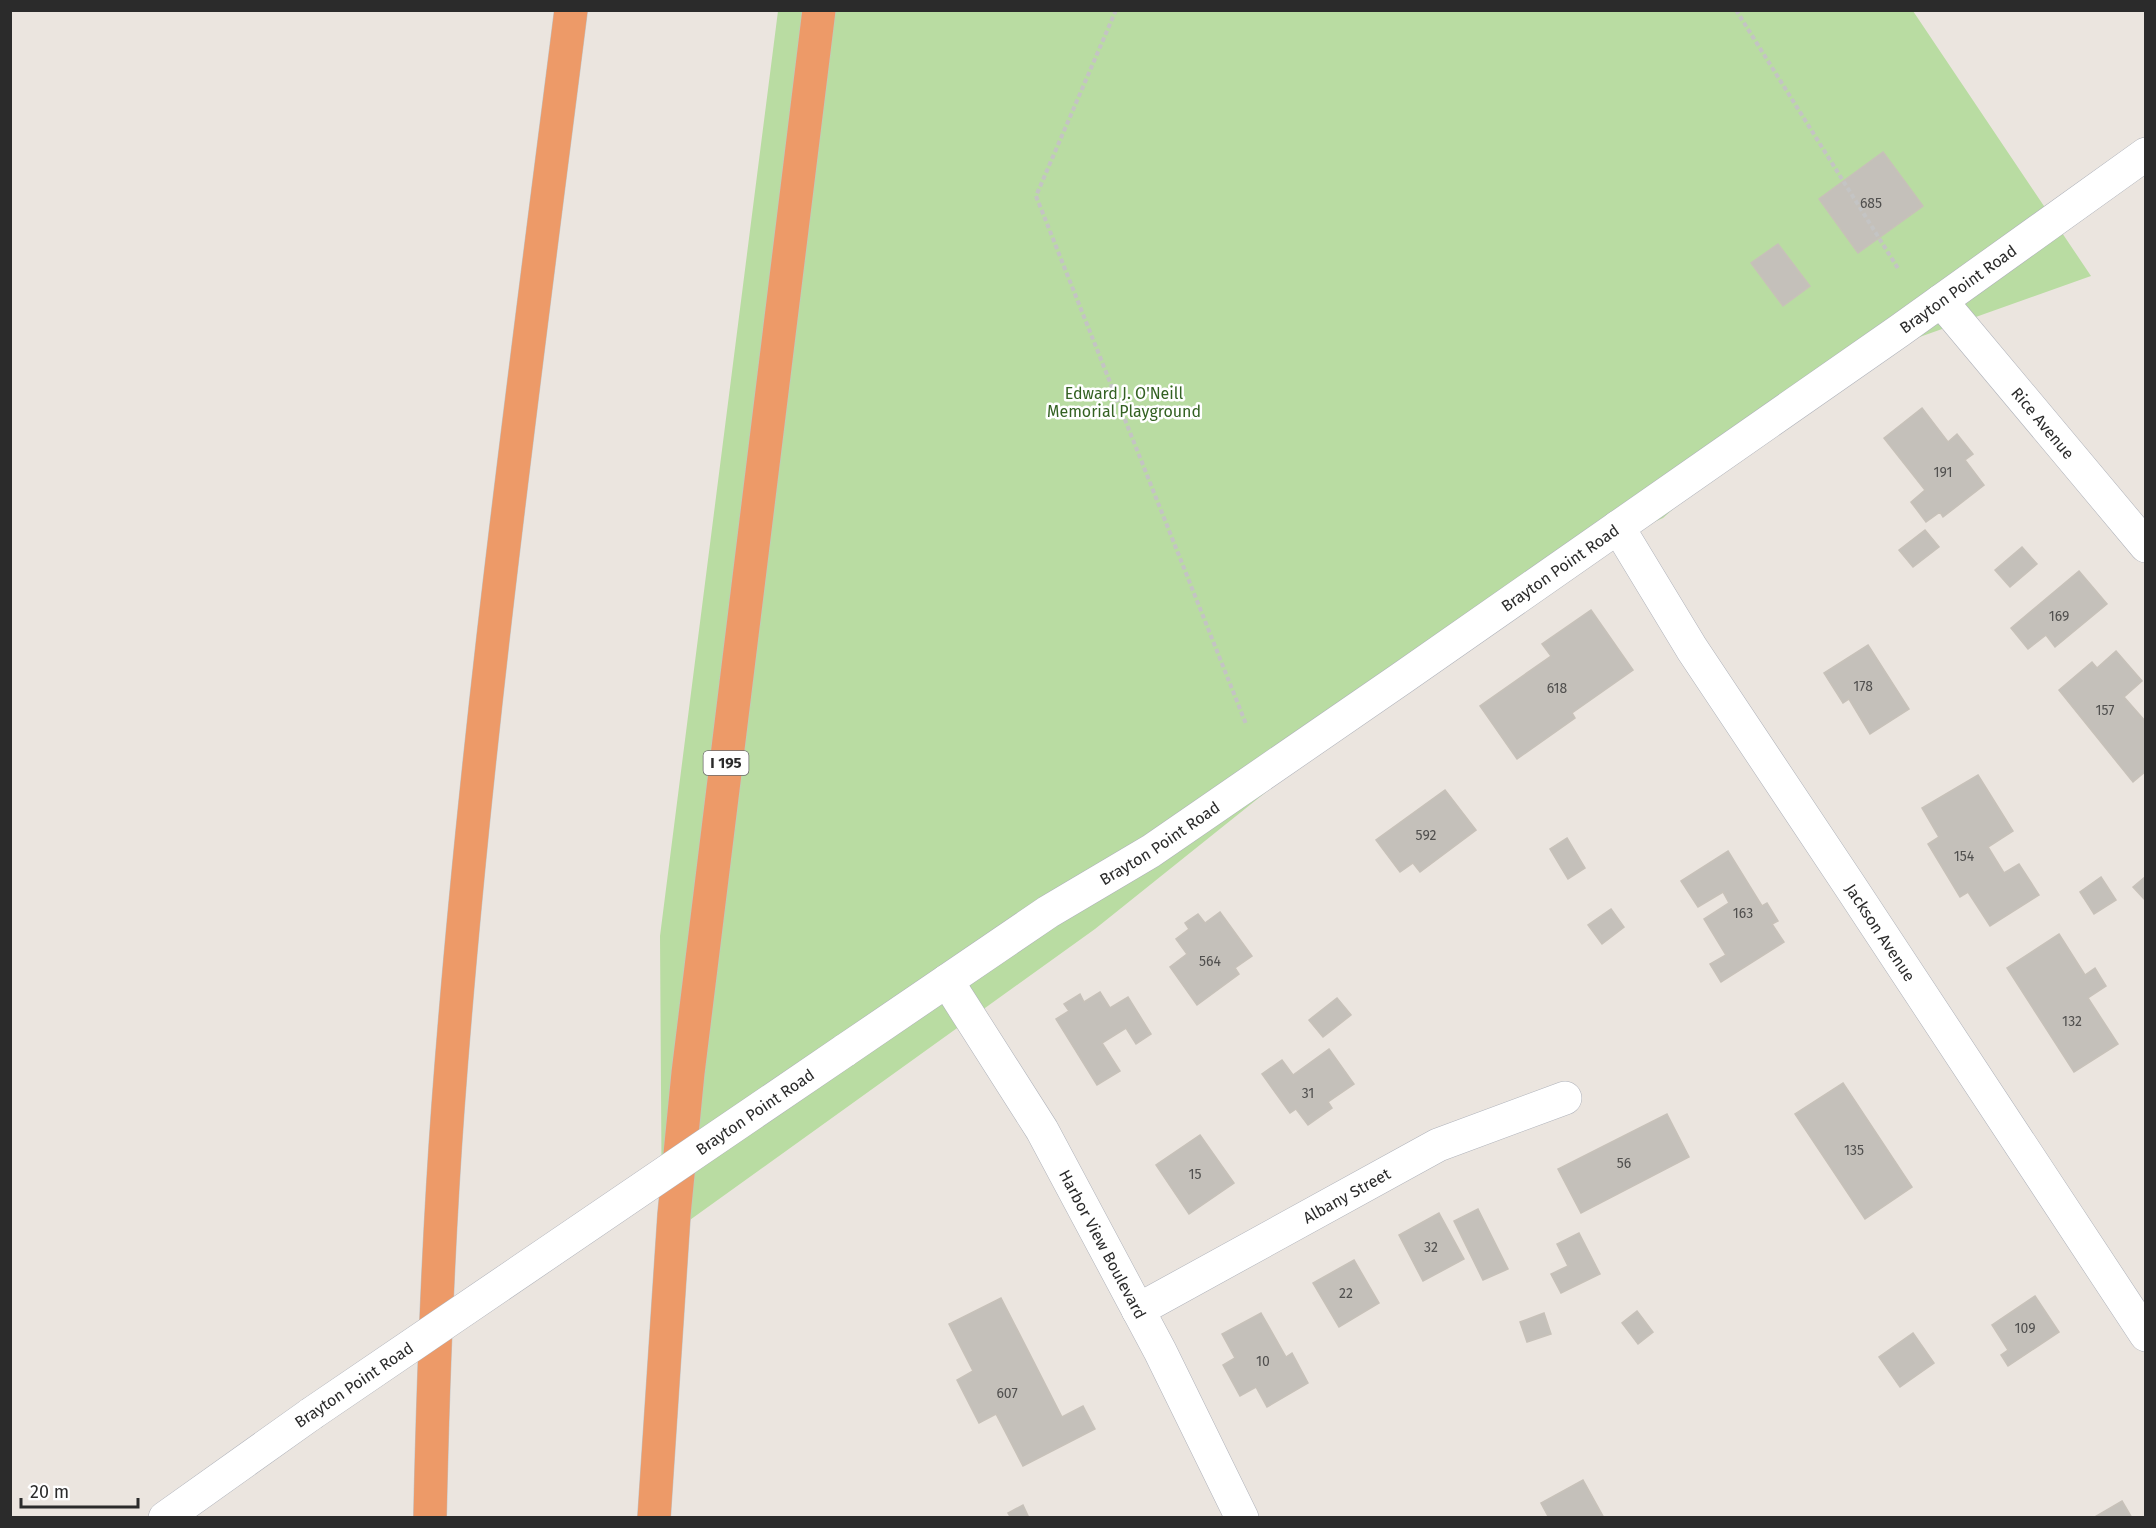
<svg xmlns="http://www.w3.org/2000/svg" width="2156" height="1528" font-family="'Fira Sans',sans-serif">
	<rect width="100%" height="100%" fill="#ebe5df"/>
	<polygon fill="#b9dca2" points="778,11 1913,11 2091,276 1827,370 1663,518 1538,574 1095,929 662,1240 660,936"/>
	<g fill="#c4c0ba" stroke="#c7c1b9" stroke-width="1.5">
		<polygon points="1883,152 1923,206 1858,253 1819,199"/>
		<polygon points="1778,244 1810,286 1783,306 1751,263"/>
		<polygon points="1922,408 1948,442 1957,434 1973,454 1965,460 1984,485 1943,517 1940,512 1926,522 1911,502 1925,490 1884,438"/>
		<polygon points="1925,530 1939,547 1913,567 1899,550"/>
		<polygon points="2022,547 2037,564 2010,587 1995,570"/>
		<polygon points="2079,571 2107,604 2055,647 2046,635 2028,649 2011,628"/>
		<polygon points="1591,610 1633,670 1572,713 1575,718 1517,759 1480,706 1551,656 1542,644"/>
		<polygon points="1868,645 1909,709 1870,734 1849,699 1843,703 1824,673"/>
		<polygon points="2116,651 2142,681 2124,697 2146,722 2146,771 2133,782 2059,690 2092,662 2097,668"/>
		<polygon points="1978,775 2013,831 1988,847 2004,873 2019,864 2039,895 1990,926 1968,892 1960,897 1928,844 1939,837 1922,808"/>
		<polygon points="1445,790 1476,830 1420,872 1413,863 1400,872 1376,840"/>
		<polygon points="1567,838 1585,868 1568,879 1550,849"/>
		<polygon points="1728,851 1762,906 1767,903 1778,921 1772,924 1784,942 1721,982 1710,964 1726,955 1704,919 1729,903 1723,892 1698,907 1681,881"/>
		<polygon points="2146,876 2146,901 2133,887"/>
		<polygon points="2101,877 2116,900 2094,914 2080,892"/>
		<polygon points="1611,909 1624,927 1602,944 1588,925"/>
		<polygon points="1220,912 1252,956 1235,968 1239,974 1197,1005 1170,967 1187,954 1176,939 1189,929 1185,923 1198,914 1205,923"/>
		<polygon points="2059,934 2085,975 2095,968 2106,986 2088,998 2118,1044 2074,1072 2007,968"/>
		<polygon points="1100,992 1110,1008 1128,997 1151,1034 1136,1044 1126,1028 1102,1043 1120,1071 1097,1085 1056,1019 1069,1011 1064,1004 1080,994 1084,1002"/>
		<polygon points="1337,998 1351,1015 1323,1037 1309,1020"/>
		<polygon points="1329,1049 1354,1084 1328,1102 1332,1108 1308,1125 1296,1109 1290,1113 1262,1074 1282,1060 1293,1075"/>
		<polygon points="1843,1083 1912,1187 1865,1219 1795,1114"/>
		<polygon points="1667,1114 1689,1157 1581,1213 1558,1169"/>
		<polygon points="1200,1135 1234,1183 1189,1214 1156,1165"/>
		<polygon points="1478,1209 1508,1269 1483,1280 1454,1221"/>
		<polygon points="1439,1213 1464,1259 1423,1281 1399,1235"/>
		<polygon points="1579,1233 1600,1274 1561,1293 1551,1274 1568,1266 1557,1244"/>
		<polygon points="1354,1260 1379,1303 1339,1327 1313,1283"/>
		<polygon points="2035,1296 2059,1332 2008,1366 2001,1355 2008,1350 1992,1325"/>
		<polygon points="1001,1298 1062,1417 1083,1406 1095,1429 1023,1466 996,1414 979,1423 957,1380 973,1371 949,1324"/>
		<polygon points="1637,1311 1653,1332 1638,1344 1622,1323"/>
		<polygon points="1261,1313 1286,1357 1292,1353 1308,1383 1267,1407 1256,1387 1240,1396 1223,1365 1235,1358 1222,1334"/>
		<polygon points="1544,1313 1551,1334 1527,1342 1520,1322"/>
		<polygon points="1913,1333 1934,1363 1900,1387 1879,1357"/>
		<polygon points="1583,1480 1604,1518 1549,1518 1541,1503"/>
		<polygon points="2122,1501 2132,1518 2093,1518"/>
		<polygon points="1023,1505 1029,1518 1011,1518 1008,1513"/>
	</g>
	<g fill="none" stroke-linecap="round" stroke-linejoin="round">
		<g stroke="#afb2ba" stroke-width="34">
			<g id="street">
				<path id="s1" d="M1941 301 2146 546"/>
				<path id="s2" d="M1618 527 1692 649 1850 886 2146 1335"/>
				<path id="s3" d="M947 981 1042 1130 1160 1351 1242 1518"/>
				<path id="s4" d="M1138 1310 1438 1145 1565 1098"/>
			</g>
		</g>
		<g stroke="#afb2ba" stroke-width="34">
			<g id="secondary">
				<path id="s5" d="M844 1051 1048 912 1151 851 1402 678 1899 331 2146 154"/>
				<polyline points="165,1518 311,1414"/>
			</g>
		</g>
		<g stroke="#c4c4c4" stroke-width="34">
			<g id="highway">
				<path d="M430 1518C433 1381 438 1244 448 1107 475 740 525 375 571 10"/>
				<polyline points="654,1518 674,1215 688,1073 819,10"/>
			</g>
		</g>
		<g stroke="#c4c4c4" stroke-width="4" stroke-dasharray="4.5 3" stroke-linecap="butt">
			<polyline points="1116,10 1036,196 1246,724"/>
			<polyline points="1736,10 1899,270"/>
		</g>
		<use href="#street" stroke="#fff" stroke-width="33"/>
		<use href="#secondary" stroke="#fff" stroke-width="33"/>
		<use href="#highway" stroke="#ed9a68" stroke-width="33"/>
		<g stroke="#afb2ba" stroke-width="34" stroke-linecap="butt">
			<g id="secondary-bridge">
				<path id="s6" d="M311 1414 844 1051"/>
			</g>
		</g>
		<use href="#secondary-bridge" stroke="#fff" stroke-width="33"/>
	</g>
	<g text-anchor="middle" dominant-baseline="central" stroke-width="5" stroke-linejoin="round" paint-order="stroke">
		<g font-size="14" fill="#51504f">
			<text x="1871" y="203">685</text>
			<text x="1943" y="472">191</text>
			<text x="2059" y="616">169</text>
			<text x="1863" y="686">178</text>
			<text x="1557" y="688">618</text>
			<text x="2105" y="710">157</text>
			<text x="1426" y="835">592</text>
			<text x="1964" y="856">154</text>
			<text x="1743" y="913">163</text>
			<text x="1210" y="961">564</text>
			<text x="2072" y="1021">132</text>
			<text x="1308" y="1093">31</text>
			<text x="1854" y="1150">135</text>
			<text x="1624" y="1163">56</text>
			<text x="1195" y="1174">15</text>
			<text x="1431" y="1247">32</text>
			<text x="1346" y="1293">22</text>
			<text x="2025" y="1328">109</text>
			<text x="1263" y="1361">10</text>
			<text x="1007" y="1393">607</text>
		</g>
		<rect fill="#fff" stroke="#6b6b6b" stroke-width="1.5" x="703.5" y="751" width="45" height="24" rx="4.5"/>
		<g font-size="15" font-weight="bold" fill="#2b2b2b">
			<text x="726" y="763">I 195</text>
		</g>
		<g font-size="16" fill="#2b2b2b" stroke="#fff">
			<text stroke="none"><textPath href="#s5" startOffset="1350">Brayton Point Road</textPath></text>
			<text stroke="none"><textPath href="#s1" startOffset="159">Rice Avenue</textPath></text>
			<text stroke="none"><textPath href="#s5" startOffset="864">Brayton Point Road</textPath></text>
			<text stroke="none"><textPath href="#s5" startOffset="378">Brayton Point Road</textPath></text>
			<text stroke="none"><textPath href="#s2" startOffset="483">Jackson Avenue</textPath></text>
			<text stroke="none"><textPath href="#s6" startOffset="537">Brayton Point Road</textPath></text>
			<text stroke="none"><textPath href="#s4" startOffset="238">Albany Street</textPath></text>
			<text stroke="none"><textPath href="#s3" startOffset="306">Harbor View Boulevard</textPath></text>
			<text transform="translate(354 1385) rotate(-34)">Brayton Point Road</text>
		</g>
		<g font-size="16" fill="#336122" stroke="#fff">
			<text x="1124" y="393">Edward J. O'Neill<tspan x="1124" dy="18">Memorial Playground</tspan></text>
		</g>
	</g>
	<rect width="2156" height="1528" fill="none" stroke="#2b2b2b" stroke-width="24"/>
	<path d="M21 1498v9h117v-9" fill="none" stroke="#2b2b2b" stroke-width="3"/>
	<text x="30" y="1498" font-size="18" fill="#2b2b2b" stroke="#ffffff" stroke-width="4.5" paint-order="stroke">20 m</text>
</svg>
